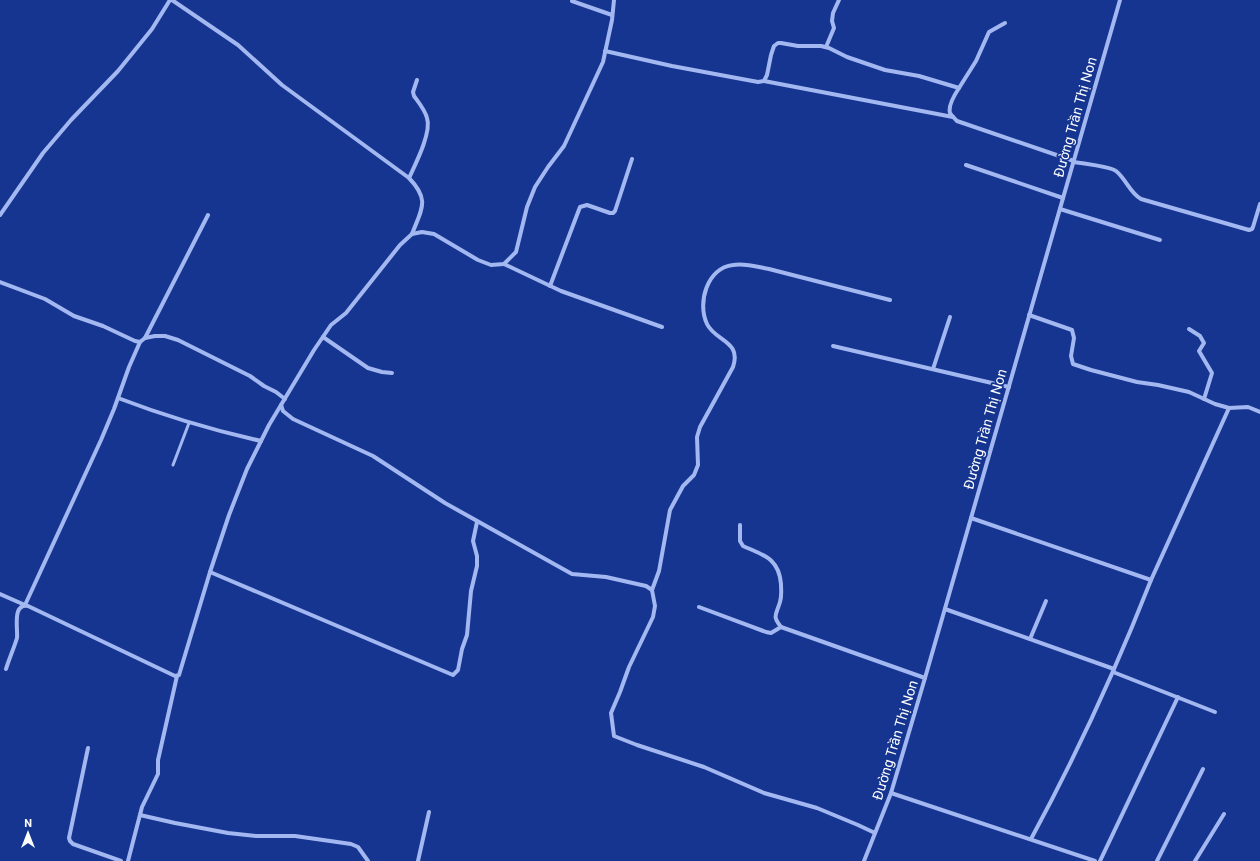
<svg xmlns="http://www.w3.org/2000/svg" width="1260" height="861" font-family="Roboto,sans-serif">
	<rect width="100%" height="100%" fill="#153591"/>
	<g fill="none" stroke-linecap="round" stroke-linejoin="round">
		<polyline stroke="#a3b8f1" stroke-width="3" points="173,465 189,423"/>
		<g stroke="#a3b8f1" stroke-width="4">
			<path d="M172 0 238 45 282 85 409 178C430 200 422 208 412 234"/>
			<polyline points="572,1 612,15"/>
			<polyline points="826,47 834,28 832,21 833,13 839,0"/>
			<path d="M605 51 672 66 758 82 764 81 767 75 771 55 774 46 778 43H781L798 46H821L829 48 847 57 885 70 919 76 959 88C955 94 948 106 950 113 952 116 955 119 957 121L1074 161"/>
			<polyline points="764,81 953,117"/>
			<polyline points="959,88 976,61 989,32 1005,23"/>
			<path d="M1073 162C1082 163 1111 167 1116 171 1126 179 1130 193 1141 199L1249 230 1252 229 1253 227 1260 204"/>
			<polyline points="966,165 1063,198"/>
			<path d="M409 178C415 165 432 132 427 118 425 110 419 103 414 96L413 92 417 80"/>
			<polyline points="1060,209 1160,240"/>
			<polyline points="0,215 43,153 71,120 118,71 152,29 170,0"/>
			<polyline points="504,264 561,291 662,327"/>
			<polyline points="0,282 45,299 74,316 103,326 135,341 140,342 145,338 155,336 165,336 178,340 250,376 264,386 276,392 285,399"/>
			<polyline points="550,286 580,207 587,205 610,213 613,213 615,211 632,159"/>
			<polyline points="1029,315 1072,330 1074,338 1071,356 1073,364 1091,370 1137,382 1158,385 1189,392 1215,404 1229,408 1248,407 1260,412"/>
			<polyline points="1189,329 1200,336 1204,343 1199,351 1212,373 1204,399"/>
			<polyline points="323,337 368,368 382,372 392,373"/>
			<polyline points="145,338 208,215"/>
			<polyline points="833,346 1009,387"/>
			<polyline points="933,369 950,317"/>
			<path d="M118 398C165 416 212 430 261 441"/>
			<polyline points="281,405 283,411 293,419 373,456 445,503 572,574 606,577 646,586 652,590 655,606 653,617 629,667 620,692 611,713 614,736 637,745 704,767 764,793 817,808 858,825 875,833"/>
			<path d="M971 518 1151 580C1116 669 1076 756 1031 839"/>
			<path d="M740 525V541L743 546C763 555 779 558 781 584 781 590 782 596 780 602 776 615 772 616 781 627"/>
			<polyline points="210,572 453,675 458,670 462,649 467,635 471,591 477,566 477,556 473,541 477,522"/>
			<polyline points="1151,580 1229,408"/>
			<path d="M652 590 659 571 670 510 683 486 694 475 698 465 697 437 700 427 733 367C742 341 715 341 707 324 697 303 707 268 733 265 745 263 758 267 769 269L890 300"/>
			<polyline points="0,594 25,605 101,440 114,409 129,367 140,342"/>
			<polyline points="699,607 766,632 771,633 781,627 925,678"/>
			<polyline points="945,609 1114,669"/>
			<polyline points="1030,639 1046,601"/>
			<path d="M6 669C9 659 14 648 17 638 18 629 12 603 28 606L175 676 179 675 210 572 229 515 247 469 269 425 314 350 331 325 346 313 400 245 412 234 422 232 434 234 478 260 491 265 504 264 516 252 527 207 535 187 548 167 564 146 603 62 612 20 614 0"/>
			<polyline points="1113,672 1215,712"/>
			<polyline points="88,748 69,838 70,841 73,844 121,861"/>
			<polyline points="891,793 1095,861"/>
			<polyline points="140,815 175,823 228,833 256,836 295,836 351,844 358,847 368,861"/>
			<polyline points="128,861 142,807 158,774 158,760 177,676"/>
			<polyline points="418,861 429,812"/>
			<polyline points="864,861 891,793 925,678 1120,0"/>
			<polyline points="1100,861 1178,697"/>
			<polyline points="1157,861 1203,769"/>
			<polyline points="1195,861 1224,814"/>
		</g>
	</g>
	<g text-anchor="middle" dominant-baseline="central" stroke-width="3.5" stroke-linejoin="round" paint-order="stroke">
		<g font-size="14" fill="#fff" stroke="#153591">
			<text transform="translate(1075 117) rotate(-74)">Đường Trần Thị Non</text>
			<text transform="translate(985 429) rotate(-74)">Đường Trần Thị Non</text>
			<text transform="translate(895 740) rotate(-73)">Đường Trần Thị Non</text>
		</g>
	</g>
	<g transform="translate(28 833)" stroke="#153591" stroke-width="3" paint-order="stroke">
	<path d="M0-3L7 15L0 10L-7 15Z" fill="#ffffff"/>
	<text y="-6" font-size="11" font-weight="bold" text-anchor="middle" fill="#ffffff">N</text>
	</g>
</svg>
